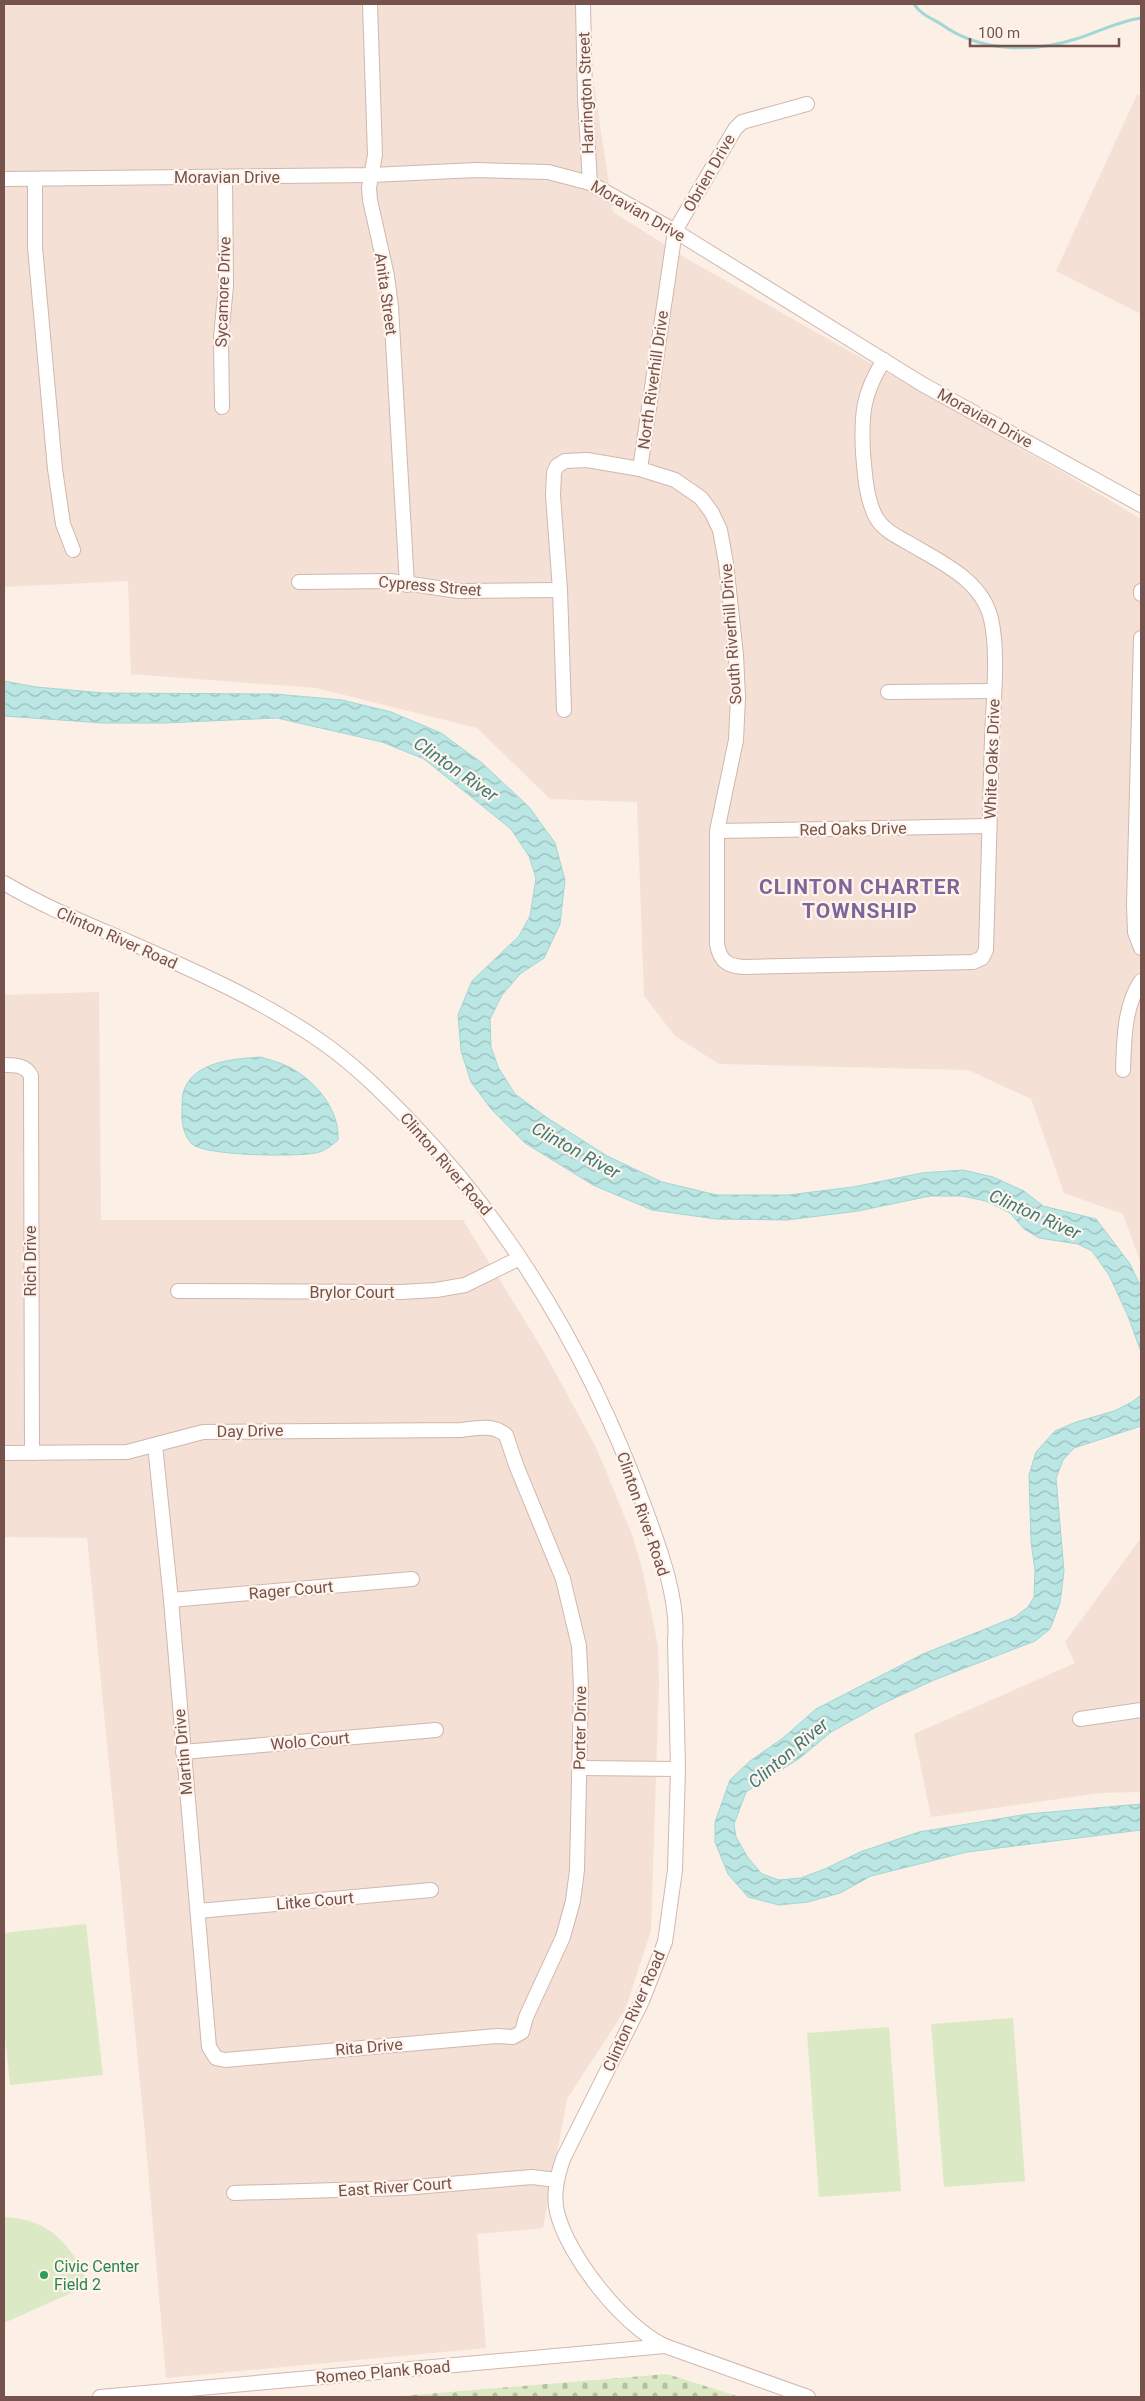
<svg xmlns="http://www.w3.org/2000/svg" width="1145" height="2401" font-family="Roboto,sans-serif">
	<defs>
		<pattern id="cemetery-stones" width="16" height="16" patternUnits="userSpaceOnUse" patternTransform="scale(1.25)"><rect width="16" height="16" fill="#dbeac4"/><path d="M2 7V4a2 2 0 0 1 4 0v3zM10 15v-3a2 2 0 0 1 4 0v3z" fill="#b6c0a1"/></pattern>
		<pattern id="water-waves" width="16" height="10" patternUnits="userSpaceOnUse" patternTransform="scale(1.25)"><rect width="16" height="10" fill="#bae6e4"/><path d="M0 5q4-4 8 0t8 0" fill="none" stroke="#9cbdbb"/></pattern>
	</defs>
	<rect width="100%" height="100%" fill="#fcefe6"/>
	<g fill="#f4e0d4">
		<polygon points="4,4 582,4 613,212 689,260 1064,473 1141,519 1141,1264 1123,1214 1064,1193 1031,1099 968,1070 719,1064 675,1036 644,996 637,802 550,799 477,728 316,688 131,674 128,581 4,587"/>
		<polygon points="1137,95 1141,95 1141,314 1056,271"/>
		<polygon points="99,992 101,1220 463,1220 544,1352 596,1447 633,1537 643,1572 658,1646 659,1683 651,1931 625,2010 567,2099 543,2228 477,2234 486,2348 166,2378 145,2134 87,1538 4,1537 4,995"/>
		<polygon points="1141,1538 1141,1792 1100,1793 931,1817 914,1734 1075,1663 1065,1642"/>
	</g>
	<polygon fill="url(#cemetery-stones)" points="667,2374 740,2397 389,2397"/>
	<g fill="#dbeac4">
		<polygon points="86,1924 103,2075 10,2085 4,2026 4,1933"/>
		<polygon points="1013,2018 1025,2181 944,2187 931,2024"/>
		<polygon points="889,2027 901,2191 819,2197 807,2033"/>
		<path d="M4 2217C50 2219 72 2245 89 2285L4 2323Z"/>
	</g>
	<g fill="url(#water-waves)" stroke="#a1d7d5">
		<polygon points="4,681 36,687 104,693 275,694 342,700 391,712 441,733 482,763 529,807 555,843 565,880 560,924 544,958 520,974 502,995 490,1019 491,1047 498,1067 515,1094 546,1117 607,1156 662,1182 717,1195 788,1195 853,1187 922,1173 963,1170 993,1177 1024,1191 1043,1206 1096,1219 1130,1264 1141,1287 1141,1352 1128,1316 1109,1275 1092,1251 1078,1244 1039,1238 1024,1229 1010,1213 986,1201 962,1196 930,1196 858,1211 787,1220 716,1219 652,1210 593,1185 525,1143 492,1110 471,1082 461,1051 458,1015 472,981 519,936 530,916 536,878 529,856 511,829 424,759 382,742 277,718 164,723 103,723 4,716"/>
		<path d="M261 1057C269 1060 279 1062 287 1066 314 1079 340 1109 338 1140 332 1145 324 1152 315 1153 296 1157 205 1156 192 1144 184 1136 181 1122 182 1112 182 1106 182 1098 183 1093 192 1061 234 1059 261 1057Z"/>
		<polygon points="1141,1395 1141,1426 1074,1448 1063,1460 1056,1478 1064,1571 1060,1603 1050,1629 1035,1641 934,1680 882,1704 831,1732 800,1758 746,1792 734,1824 736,1837 748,1858 762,1874 779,1880 801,1878 827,1868 860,1852 919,1832 1028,1814 1141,1804 1141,1830 967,1852 871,1876 840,1893 808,1902 779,1905 748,1897 728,1874 715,1842 715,1822 730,1780 750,1761 783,1738 816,1709 923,1654 1015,1617 1028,1607 1034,1597 1035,1570 1031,1542 1029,1475 1036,1452 1055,1431 1076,1422 1114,1411 1132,1402"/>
	</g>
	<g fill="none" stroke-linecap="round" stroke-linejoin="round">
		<path stroke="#a1d7d5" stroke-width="3" d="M914 4C920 14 931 18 941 24 979 52 1032 53 1076 39 1098 32 1119 21 1141 18"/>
		<g stroke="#d0b7af" stroke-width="16">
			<g id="minor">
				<polyline points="370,4 375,155 369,188 370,200 387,276 391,307 407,585"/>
				<polyline points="583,4 585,98 590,183"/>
				<polyline points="4,179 372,175 476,170 548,172 590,183 675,231 922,384 1141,505"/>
				<polyline points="35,179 35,247 55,469 63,524 73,550"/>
				<polyline points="222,407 221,337 226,286 225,177"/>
				<polyline points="640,469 675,231 735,129 742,122 807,104"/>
				<polyline points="299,582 390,581 459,591 560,590"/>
				<polyline points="1141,591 1141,594"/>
				<polyline points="1141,638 1134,905 1135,932 1141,948"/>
				<polyline points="888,692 994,691"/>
				<path d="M564 710 560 590 553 495 554 472 557 466 565 461 587 460 640 469 675 480 701 498 712 513 720 530 726 563 736 655 738 697 736 740 717 831V944C720 961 727 966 744 967L973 962 982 958 986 950C988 880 990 810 992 739 993 703 999 653 991 619 982 579 938 561 907 542 896 536 884 530 877 519 866 500 865 475 863 453 861 414 863 393 884 360"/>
				<polyline points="717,831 989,826"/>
				<path d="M4 883C41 905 80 921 120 938 186 967 256 997 316 1038 352 1062 382 1092 412 1123 518 1234 594 1367 646 1511 660 1549 679 1600 675 1641L678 1769 675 1870 665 1942 642 2001 563 2159C557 2177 553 2194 557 2212 568 2257 624 2327 665 2346L808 2397"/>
				<path d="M4 1065C15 1065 26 1065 31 1076L32 1453"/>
				<path d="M1123 1070C1124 1041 1124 1006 1141 981"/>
				<polyline points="178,1291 401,1292 436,1290 465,1285 520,1258"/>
				<path d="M4 1453 127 1452 203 1432 461 1430C478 1428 492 1424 506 1435L516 1465 563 1579 579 1646 581 1688 577 1870 573 1901 563 1937 526 2017 522 2032 513 2037 497 2036 225 2060 216 2058 209 2047 171 1600 155 1445"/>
				<polyline points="171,1600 412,1579"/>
				<polyline points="1080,1719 1141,1710"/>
				<polyline points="183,1752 436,1730"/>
				<polyline points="579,1768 678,1769"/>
				<polyline points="198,1911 431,1890"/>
				<polyline points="234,2193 403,2188 532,2177 556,2180"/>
				<polyline points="100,2397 665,2346"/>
			</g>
		</g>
		<use href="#minor" stroke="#fff" stroke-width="14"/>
	</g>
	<circle fill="#2e9e5b" stroke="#fff4ec" stroke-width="2" cx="44" cy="2275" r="5"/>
	<g text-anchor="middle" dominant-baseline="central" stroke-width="4.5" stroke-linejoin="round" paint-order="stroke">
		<g font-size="16" fill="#75524b" stroke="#fff4ec">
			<text transform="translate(586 93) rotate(-92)">Harrington Street</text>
			<text transform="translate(709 173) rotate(-60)">Obrien Drive</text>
			<text x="227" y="177">Moravian Drive</text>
			<text transform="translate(638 211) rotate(30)">Moravian Drive</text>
			<text transform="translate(223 292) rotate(-88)">Sycamore Drive</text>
			<text transform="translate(386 294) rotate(82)">Anita Street</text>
			<text transform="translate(653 380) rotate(-82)">North Riverhill Drive</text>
			<text transform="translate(985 418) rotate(29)">Moravian Drive</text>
			<text transform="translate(430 586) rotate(5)">Cypress Street</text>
			<text transform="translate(731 634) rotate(-94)">South Riverhill Drive</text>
			<text transform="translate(992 759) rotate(-88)">White Oaks Drive</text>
			<text transform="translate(853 829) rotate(-1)">Red Oaks Drive</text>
			<text transform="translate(117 938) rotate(24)">Clinton River Road</text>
			<text transform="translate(446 1164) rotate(49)">Clinton River Road</text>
			<text transform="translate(30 1261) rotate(-90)">Rich Drive</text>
			<text x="352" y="1292">Brylor Court</text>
			<text transform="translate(250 1431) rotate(-1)">Day Drive</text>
			<text transform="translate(643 1514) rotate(71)">Clinton River Road</text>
			<text transform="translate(291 1590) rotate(-5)">Rager Court</text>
			<text transform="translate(580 1728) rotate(-89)">Porter Drive</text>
			<text transform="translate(310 1741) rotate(-5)">Wolo Court</text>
			<text transform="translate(183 1752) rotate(-95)">Martin Drive</text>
			<text transform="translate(315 1901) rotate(-5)">Litke Court</text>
			<text transform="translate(634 2011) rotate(-66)">Clinton River Road</text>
			<text transform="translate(369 2047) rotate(-5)">Rita Drive</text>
			<text transform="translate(395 2187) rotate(-4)">East River Court</text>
			<text transform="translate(383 2372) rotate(-5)">Romeo Plank Road</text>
		</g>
		<g font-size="16" fill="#27864d" stroke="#fff4ec" text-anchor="start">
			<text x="54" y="2266">Civic Center<tspan x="54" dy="18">Field 2</tspan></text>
		</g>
		<g font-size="18" font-style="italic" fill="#3f7a78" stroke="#fff4ec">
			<text transform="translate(456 769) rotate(35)">Clinton River</text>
			<text transform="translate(576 1150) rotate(29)">Clinton River</text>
			<text transform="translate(1035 1214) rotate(24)">Clinton River</text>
			<text transform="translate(788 1753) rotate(-40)">Clinton River</text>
		</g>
		<g font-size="21" font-weight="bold" letter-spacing="1" fill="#7e6699" stroke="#fff4ec">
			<text x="860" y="887">CLINTON CHARTER<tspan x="860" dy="24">TOWNSHIP</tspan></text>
		</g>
	</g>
	<rect width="1145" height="2401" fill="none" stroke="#75524b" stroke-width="10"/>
	<path d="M970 38v8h149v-8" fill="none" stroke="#75524b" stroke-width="2.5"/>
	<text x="978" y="38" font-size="15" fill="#75524b" stroke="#fff4ec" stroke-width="4" paint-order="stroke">100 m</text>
</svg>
